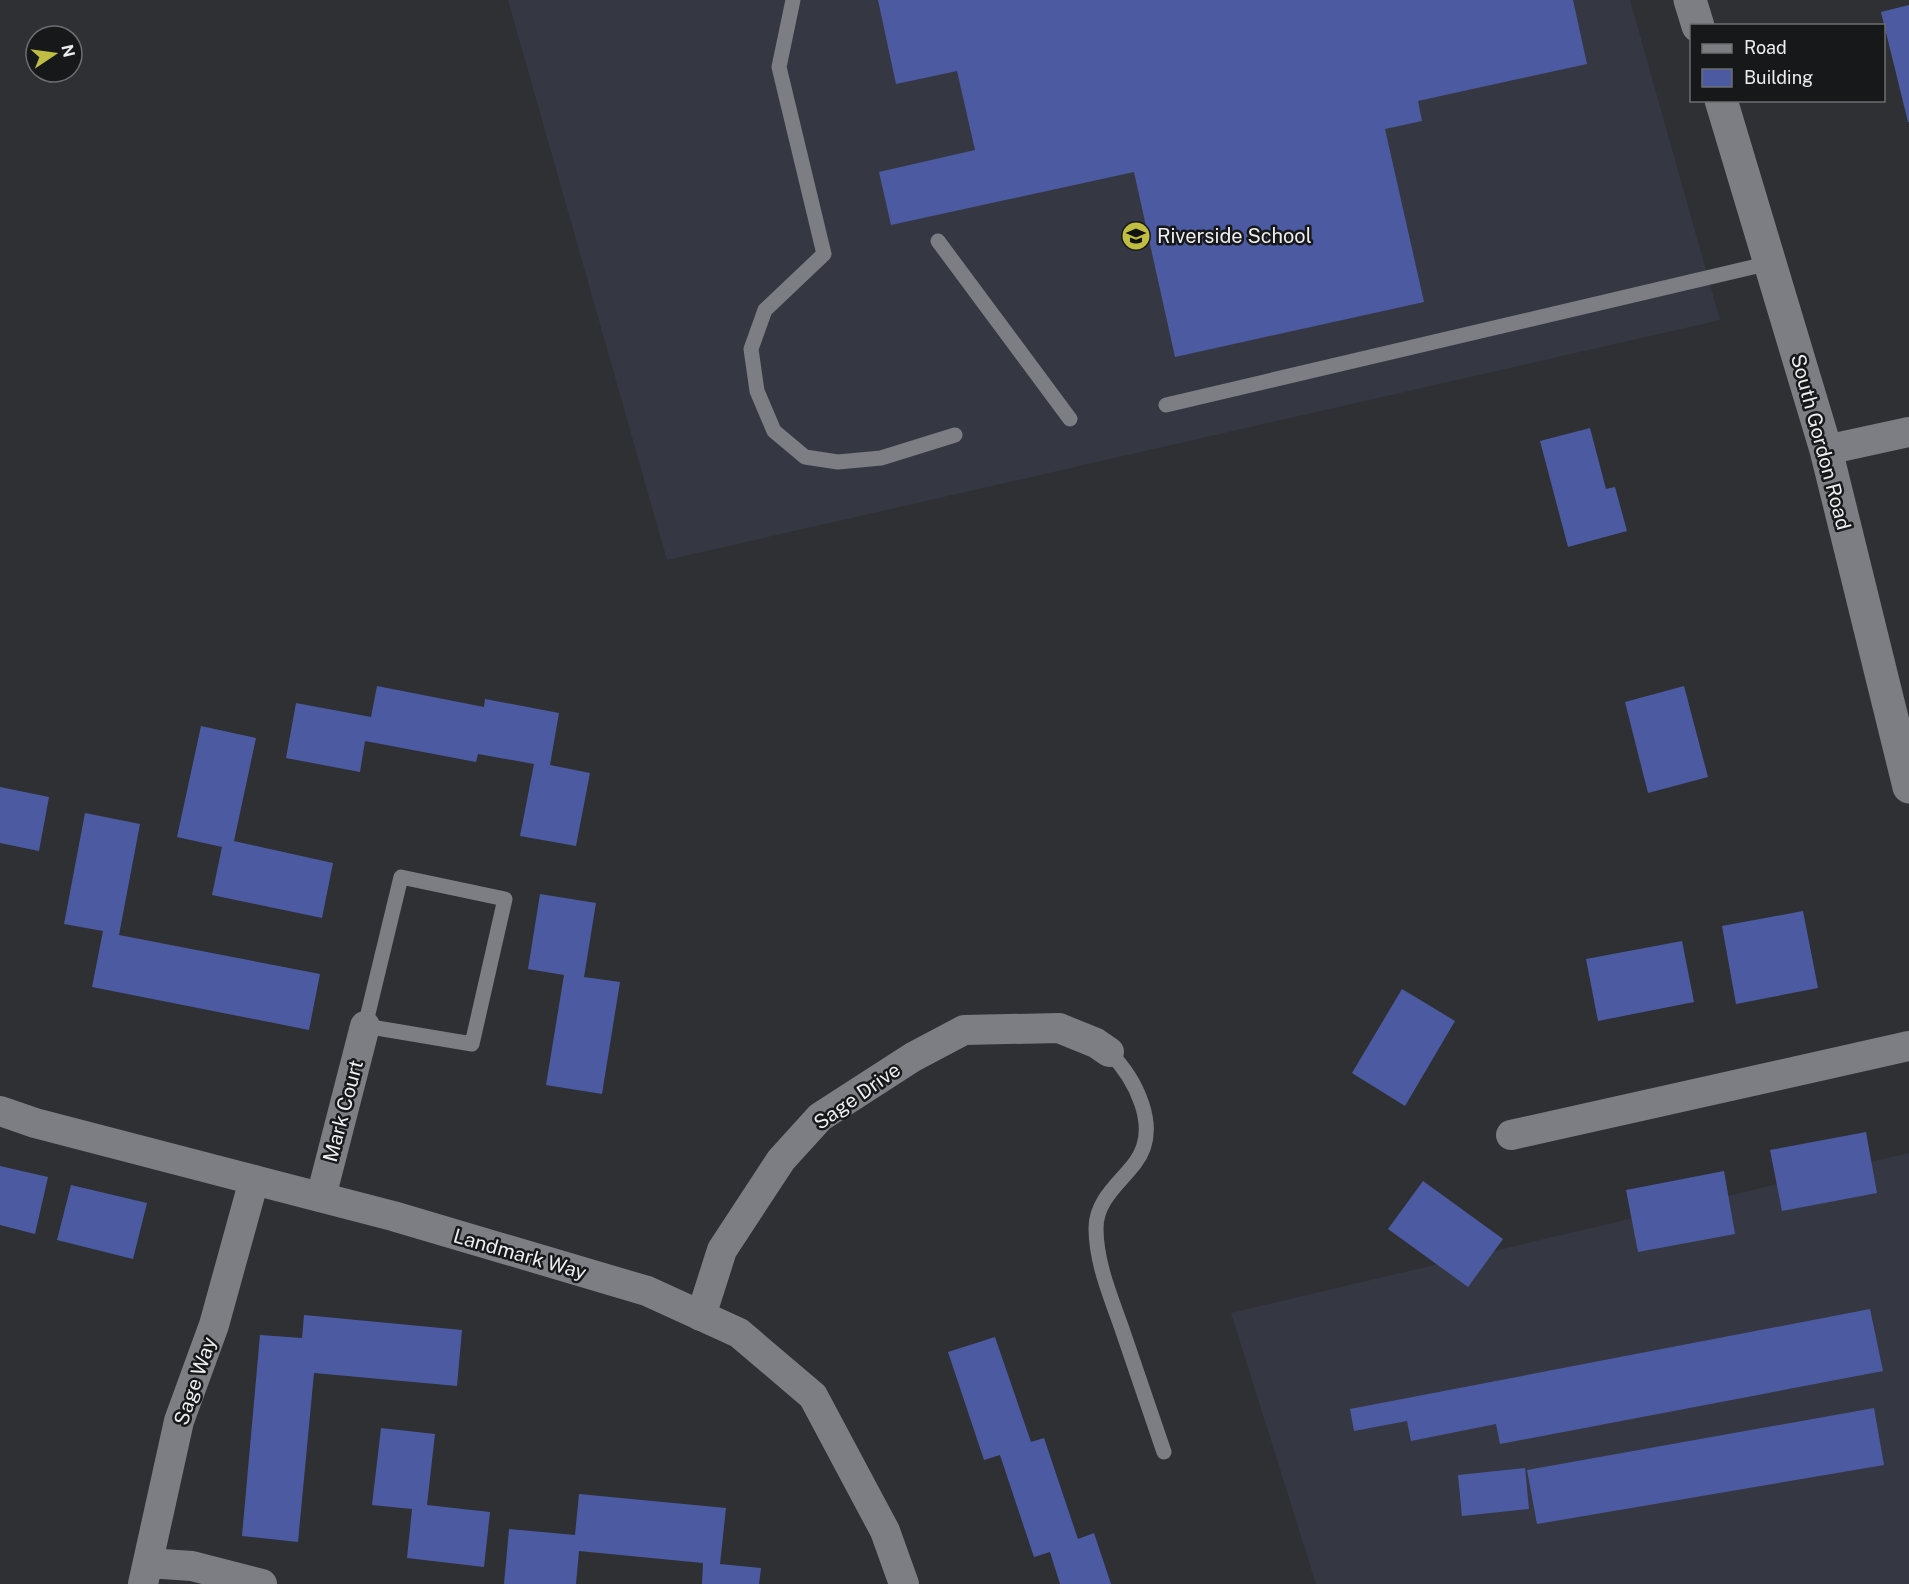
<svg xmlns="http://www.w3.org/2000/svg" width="1909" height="1584" font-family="'Public Sans',sans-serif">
	<rect width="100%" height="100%" fill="#2e3034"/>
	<g fill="#353842">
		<polygon points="508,0 1630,0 1720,320 667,560"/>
		<polygon points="1909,1153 1909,1584 1316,1584 1231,1313"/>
	</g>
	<g fill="#4c5ba1">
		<polygon points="878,0 1573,0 1587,64 1418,101 1422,121 1385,129 1424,302 1175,357 1134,172 891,225 879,172 975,150 957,71 896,84"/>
		<polygon points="1909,5 1909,122 1908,122 1881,12"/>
		<polygon points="1590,428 1606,489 1615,487 1627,531 1568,547 1540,441"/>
		<polygon points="377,686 484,707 485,699 559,713 550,765 590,773 576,846 520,836 534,764 478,754 476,762 365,741 360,772 286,758 296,703 371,717"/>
		<polygon points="1684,686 1708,777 1648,793 1625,702"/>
		<polygon points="201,726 256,738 234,841 333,863 322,918 212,895 222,847 177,837"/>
		<polygon points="0,787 49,797 39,851 0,843"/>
		<polygon points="85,813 140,824 119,935 320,974 309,1030 92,987 103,931 64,924"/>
		<polygon points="540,894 596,903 584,977 620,982 602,1094 546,1085 564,975 528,969"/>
		<polygon points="1803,911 1818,988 1736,1004 1722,926"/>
		<polygon points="1682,941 1694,1002 1598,1021 1586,959"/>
		<polygon points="1402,989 1455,1021 1405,1106 1352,1073"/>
		<polygon points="1866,1132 1877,1193 1782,1211 1770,1150"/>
		<polygon points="0,1166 48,1177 35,1234 0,1225"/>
		<polygon points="1724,1171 1735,1234 1638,1252 1626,1190"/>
		<polygon points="1423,1181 1503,1239 1468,1287 1388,1229"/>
		<polygon points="71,1185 147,1203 133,1259 57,1240"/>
		<polygon points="1870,1309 1883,1371 1500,1444 1496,1424 1411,1441 1407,1421 1354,1431 1350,1409"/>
		<polygon points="304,1315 462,1330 457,1386 314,1373 298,1542 242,1536 260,1335 302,1338"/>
		<polygon points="995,1337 1031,1442 1044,1438 1078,1539 1094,1533 1111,1584 1060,1584 1050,1552 1034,1557 1000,1455 984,1460 948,1352"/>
		<polygon points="1874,1408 1884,1465 1537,1524 1527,1470"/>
		<polygon points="381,1428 435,1434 427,1505 490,1512 484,1567 407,1558 412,1509 372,1505"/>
		<polygon points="1525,1468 1529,1509 1462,1516 1458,1475"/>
		<polygon points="579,1494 726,1508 720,1564 761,1568 759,1584 702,1584 703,1563 579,1551 576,1584 504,1584 509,1529 575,1535"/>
	</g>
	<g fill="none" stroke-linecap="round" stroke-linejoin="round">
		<g stroke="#7c7e83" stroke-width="15">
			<polyline points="793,0 779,67 824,254 765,310 751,349 757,391 774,431 805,457 838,462 881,458 955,435"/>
			<polyline points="938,241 1070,419"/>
			<polyline points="1166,405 1770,263"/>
			<polygon points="401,877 505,899 472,1044 365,1026"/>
			<path d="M1109 1052C1135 1078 1162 1128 1135 1163 1120 1183 1096 1200 1096 1228 1096 1262 1110 1295 1121 1326 1135 1368 1150 1410 1164 1452"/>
		</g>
		<g stroke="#7c7e83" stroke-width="30">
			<polyline points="1826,450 1909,432"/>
			<polyline points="0,1111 35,1123 393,1216 647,1291 739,1333 813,1396 885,1531 904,1584"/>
			<polyline points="1511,1135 1909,1046"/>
			<polyline points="321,1197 365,1026"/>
			<polyline points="701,1316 722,1250 781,1160 820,1117 913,1057 964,1030 1059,1028 1096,1043 1109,1052"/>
			<polyline points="148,1563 192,1566 262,1584"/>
			<polyline points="143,1584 179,1421 214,1325 254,1180"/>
		</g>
		<g stroke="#7c7e83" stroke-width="33">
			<polyline points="1690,0 1698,26"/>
			<polyline points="1721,100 1826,450 1909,787"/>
		</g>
	</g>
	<defs>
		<g id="school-disc" transform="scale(1.5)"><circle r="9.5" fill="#bfbe42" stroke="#17181a"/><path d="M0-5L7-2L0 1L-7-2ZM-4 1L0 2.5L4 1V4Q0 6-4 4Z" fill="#111"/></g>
	</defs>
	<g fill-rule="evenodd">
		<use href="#school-disc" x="1136" y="236"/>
	</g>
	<g text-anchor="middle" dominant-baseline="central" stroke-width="5" stroke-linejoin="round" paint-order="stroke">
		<g font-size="20" fill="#edeef1" stroke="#17181a" text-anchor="start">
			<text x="1157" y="236">Riverside School</text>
		</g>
		<g font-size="20" fill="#edeef1" stroke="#17181a">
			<text transform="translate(1821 442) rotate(75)">South Gordon Road</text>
			<text transform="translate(857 1096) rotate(-35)">Sage Drive</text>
			<text transform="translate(343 1111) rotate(-75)">Mark Court</text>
			<text transform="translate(520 1254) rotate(16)">Landmark Way</text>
			<text transform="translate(195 1381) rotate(-71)">Sage Way</text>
		</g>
	</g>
	<rect x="1690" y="24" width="195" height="78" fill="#17181a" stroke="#6d6e70" stroke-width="1.5"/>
	<rect x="1702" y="44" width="30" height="9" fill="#7c7e83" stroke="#6d6e70" stroke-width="1.5"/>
	<text x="1744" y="54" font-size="18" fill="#edeef1">Road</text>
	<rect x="1702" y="69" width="30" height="18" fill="#4c5ba1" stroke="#6d6e70" stroke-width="1.5"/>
	<text x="1744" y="84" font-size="18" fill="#edeef1">Building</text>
	<g transform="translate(54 54) rotate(77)"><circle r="28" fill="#17181a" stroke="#6d6e70" stroke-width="1.5"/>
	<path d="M0-4.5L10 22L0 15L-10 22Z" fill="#bfbe42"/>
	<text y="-9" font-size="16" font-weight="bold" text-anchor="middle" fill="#edeef1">N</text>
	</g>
</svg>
